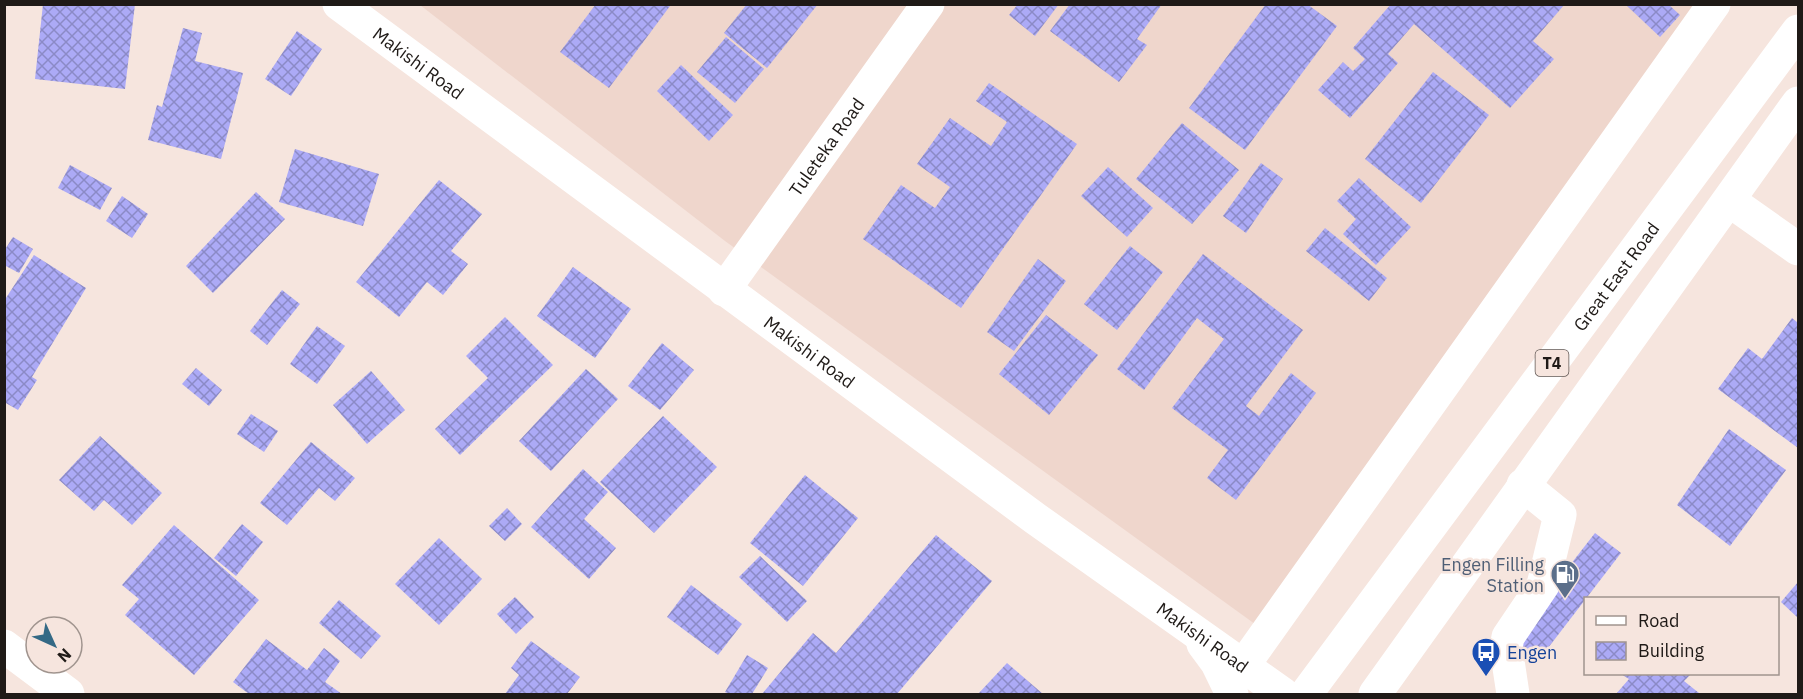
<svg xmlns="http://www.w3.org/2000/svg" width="1803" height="699" font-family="'IBM Plex Sans',sans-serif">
	<defs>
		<pattern id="building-cross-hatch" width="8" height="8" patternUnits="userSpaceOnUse" patternTransform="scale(1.5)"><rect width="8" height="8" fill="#acaaf6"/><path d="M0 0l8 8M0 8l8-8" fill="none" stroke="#8b8ac6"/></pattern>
	</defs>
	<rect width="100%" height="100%" fill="#f6e5de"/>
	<polygon fill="#efd6cc" points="420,5 1704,5 1266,632 725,241"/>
	<g fill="url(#building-cross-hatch)">
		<polygon points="43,4 135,4 125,89 35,79"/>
		<polygon points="596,4 670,6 609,88 560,52"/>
		<polygon points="747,4 818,4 767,68 724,33"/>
		<polygon points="1018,4 1059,4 1035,36 1009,15"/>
		<polygon points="1070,4 1162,4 1137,39 1147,45 1119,82 1050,31"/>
		<polygon points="1266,4 1307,4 1337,26 1245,150 1189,108"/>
		<polygon points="1391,4 1565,4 1533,41 1554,59 1510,108 1414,24 1388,54 1398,63 1350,118 1318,90 1343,62 1353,71 1365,59 1353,48"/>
		<polygon points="1625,4 1668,4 1680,15 1660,37"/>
		<polygon points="183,28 202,33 195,61 243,73 221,159 148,140 157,105 162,107"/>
		<polygon points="297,31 322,49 291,96 265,79"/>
		<polygon points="726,37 764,69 735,103 697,72"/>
		<polygon points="681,65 733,115 709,141 657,91"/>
		<polygon points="1433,72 1489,115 1421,203 1365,159"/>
		<polygon points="989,83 1077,144 961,308 863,239 901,185 935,208 950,187 917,164 950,118 991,146 1007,122 976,101"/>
		<polygon points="1182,123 1239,170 1192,224 1136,179"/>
		<polygon points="295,149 379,174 363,226 279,202"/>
		<polygon points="1261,163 1283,179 1246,233 1223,216"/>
		<polygon points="70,165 112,188 100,210 58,188"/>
		<polygon points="1108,167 1153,208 1127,237 1081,196"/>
		<polygon points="1359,178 1411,227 1376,265 1343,234 1356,219 1337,201"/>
		<polygon points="439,180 482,214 451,251 468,264 443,295 427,282 399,317 356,282"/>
		<polygon points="256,192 285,219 213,293 186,266"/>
		<polygon points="122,196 148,214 132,238 106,221"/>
		<polygon points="1325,228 1387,278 1369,301 1306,251"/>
		<polygon points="13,237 33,249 19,273 4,265 4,251"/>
		<polygon points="1130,246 1163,272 1117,330 1084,304"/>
		<polygon points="1203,254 1303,330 1246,406 1259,416 1291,373 1316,393 1236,500 1207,478 1228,450 1172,408 1224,339 1197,318 1144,390 1117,369"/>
		<polygon points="34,255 86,288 32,377 37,380 18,410 4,402 4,301"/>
		<polygon points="1038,259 1066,281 1014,351 987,332"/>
		<polygon points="573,267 631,309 595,358 537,316"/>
		<polygon points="282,290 300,304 267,345 250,331"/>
		<polygon points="1046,315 1098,355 1049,415 999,374"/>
		<polygon points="505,317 553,365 460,455 435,429 488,378 466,356"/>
		<polygon points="1792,318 1798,323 1798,448 1718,389 1748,348 1762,359"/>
		<polygon points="317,326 345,346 317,384 290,364"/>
		<polygon points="662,343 694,370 660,410 628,386"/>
		<polygon points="196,368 222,390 209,406 182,384"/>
		<polygon points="586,369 618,399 551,471 519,441"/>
		<polygon points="371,371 405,410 367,444 333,405"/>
		<polygon points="251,414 278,431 264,452 237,434"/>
		<polygon points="663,416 717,467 654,533 600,482"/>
		<polygon points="1729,429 1786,470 1730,546 1677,505"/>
		<polygon points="100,436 162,493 132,525 104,500 94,511 59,480"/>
		<polygon points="311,442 355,478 335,501 319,488 287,525 260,503"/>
		<polygon points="583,469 608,492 584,519 616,548 589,579 531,527"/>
		<polygon points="805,475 858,518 803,586 750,543"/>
		<polygon points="507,508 522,524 505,541 489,526"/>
		<polygon points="242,524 263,542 236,576 214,558"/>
		<polygon points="174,525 259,600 194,675 125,615 139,599 122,585"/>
		<polygon points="1595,533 1621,553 1538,661 1511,641"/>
		<polygon points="936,535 992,581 897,694 762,694 813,633 836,653"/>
		<polygon points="439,538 482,579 439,625 395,584"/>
		<polygon points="760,556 807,601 787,622 739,577"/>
		<polygon points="1798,582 1798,618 1781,602"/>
		<polygon points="691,585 742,624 718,655 667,617"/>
		<polygon points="515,597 534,617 516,634 497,614"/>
		<polygon points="339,600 381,636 361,659 319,623"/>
		<polygon points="266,639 307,670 324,648 340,661 325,682 342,694 249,694 233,682"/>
		<polygon points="531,641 580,677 567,694 505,694 519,675 511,668"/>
		<polygon points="747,655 768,668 752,694 729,694 725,692"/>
		<polygon points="1007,663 1043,694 978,694"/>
		<polygon points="1621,674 1691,674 1684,681 1699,693 1616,694 1629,679"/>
	</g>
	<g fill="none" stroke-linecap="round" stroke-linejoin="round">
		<g stroke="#fff" stroke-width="33">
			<polyline points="1730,201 1798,249"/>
			<path id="s1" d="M724 290 928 4"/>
			<polyline points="4,646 68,694"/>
			<polyline points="1243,666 1714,4"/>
			<polyline points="1513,694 1506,648 1508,637 1543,585 1560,515 1523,485"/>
		</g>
		<g stroke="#fff" stroke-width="33">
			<path id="s2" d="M339 4 1036 519 1283 694"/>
			<polyline points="1203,644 1217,663 1232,694"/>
			<path id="s3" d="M1306 694 1798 31"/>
			<polyline points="1375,694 1798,103"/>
		</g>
	</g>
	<defs>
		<g id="fuel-pin" transform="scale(1.5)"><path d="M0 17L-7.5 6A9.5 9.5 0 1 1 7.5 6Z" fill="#5c6f8a" stroke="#f6e5de"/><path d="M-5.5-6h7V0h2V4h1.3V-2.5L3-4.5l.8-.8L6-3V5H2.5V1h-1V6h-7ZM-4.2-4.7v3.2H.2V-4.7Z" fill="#fff"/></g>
		<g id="bus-pin" transform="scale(1.5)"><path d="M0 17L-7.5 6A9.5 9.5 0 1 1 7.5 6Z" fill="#1a4fb4" stroke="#f6e5de"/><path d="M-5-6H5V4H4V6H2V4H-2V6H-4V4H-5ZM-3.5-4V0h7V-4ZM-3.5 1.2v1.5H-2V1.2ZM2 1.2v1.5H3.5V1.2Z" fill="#fff"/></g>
	</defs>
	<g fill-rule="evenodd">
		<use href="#fuel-pin" x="1565" y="574"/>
		<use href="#bus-pin" x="1486" y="652"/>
	</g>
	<g text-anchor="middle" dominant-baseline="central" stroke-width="5" stroke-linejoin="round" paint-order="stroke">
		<rect fill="#f6e5de" stroke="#605753" stroke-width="1.5" x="1535.5" y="350" width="33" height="26" rx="4.5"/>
		<g font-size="16" font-weight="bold" fill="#1f1a17">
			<text x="1552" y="363">T4</text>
		</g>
		<g font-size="18" fill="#1f1a17" stroke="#f6e5de">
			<text stroke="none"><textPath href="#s2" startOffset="99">Makishi Road</textPath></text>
			<text stroke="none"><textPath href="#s1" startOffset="176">Tuleteka Road</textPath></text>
			<text stroke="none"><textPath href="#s3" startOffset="520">Great East Road</textPath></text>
			<text stroke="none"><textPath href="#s2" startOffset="585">Makishi Road</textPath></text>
			<text stroke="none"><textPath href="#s2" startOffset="1071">Makishi Road</textPath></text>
		</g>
		<g font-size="18" fill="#4e5e75" stroke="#f6e5de" text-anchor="end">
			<text x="1544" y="564">Engen Filling<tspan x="1544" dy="21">Station</tspan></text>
		</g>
		<g font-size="18" fill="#164399" stroke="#f6e5de" text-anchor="start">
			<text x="1507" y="652">Engen</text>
		</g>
	</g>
	<rect width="1803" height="699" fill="none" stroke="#1f1a17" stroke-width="12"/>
	<rect x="1584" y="597" width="195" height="78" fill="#f6e5de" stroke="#a0948e" stroke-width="1.5"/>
	<rect x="1596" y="616" width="30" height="9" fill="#ffffff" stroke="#a0948e" stroke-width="1.5"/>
	<text x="1638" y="627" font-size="18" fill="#1f1a17">Road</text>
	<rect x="1596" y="642" width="30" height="18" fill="url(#building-cross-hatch)" stroke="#a0948e" stroke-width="1.5"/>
	<text x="1638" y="657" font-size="18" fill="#1f1a17">Building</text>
	<g transform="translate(54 645) rotate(135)"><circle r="28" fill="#f6e5de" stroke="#a0948e" stroke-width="1.5"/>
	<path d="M0-4.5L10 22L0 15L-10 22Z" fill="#346985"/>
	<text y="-9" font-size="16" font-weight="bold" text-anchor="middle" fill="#1f1a17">N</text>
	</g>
</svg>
